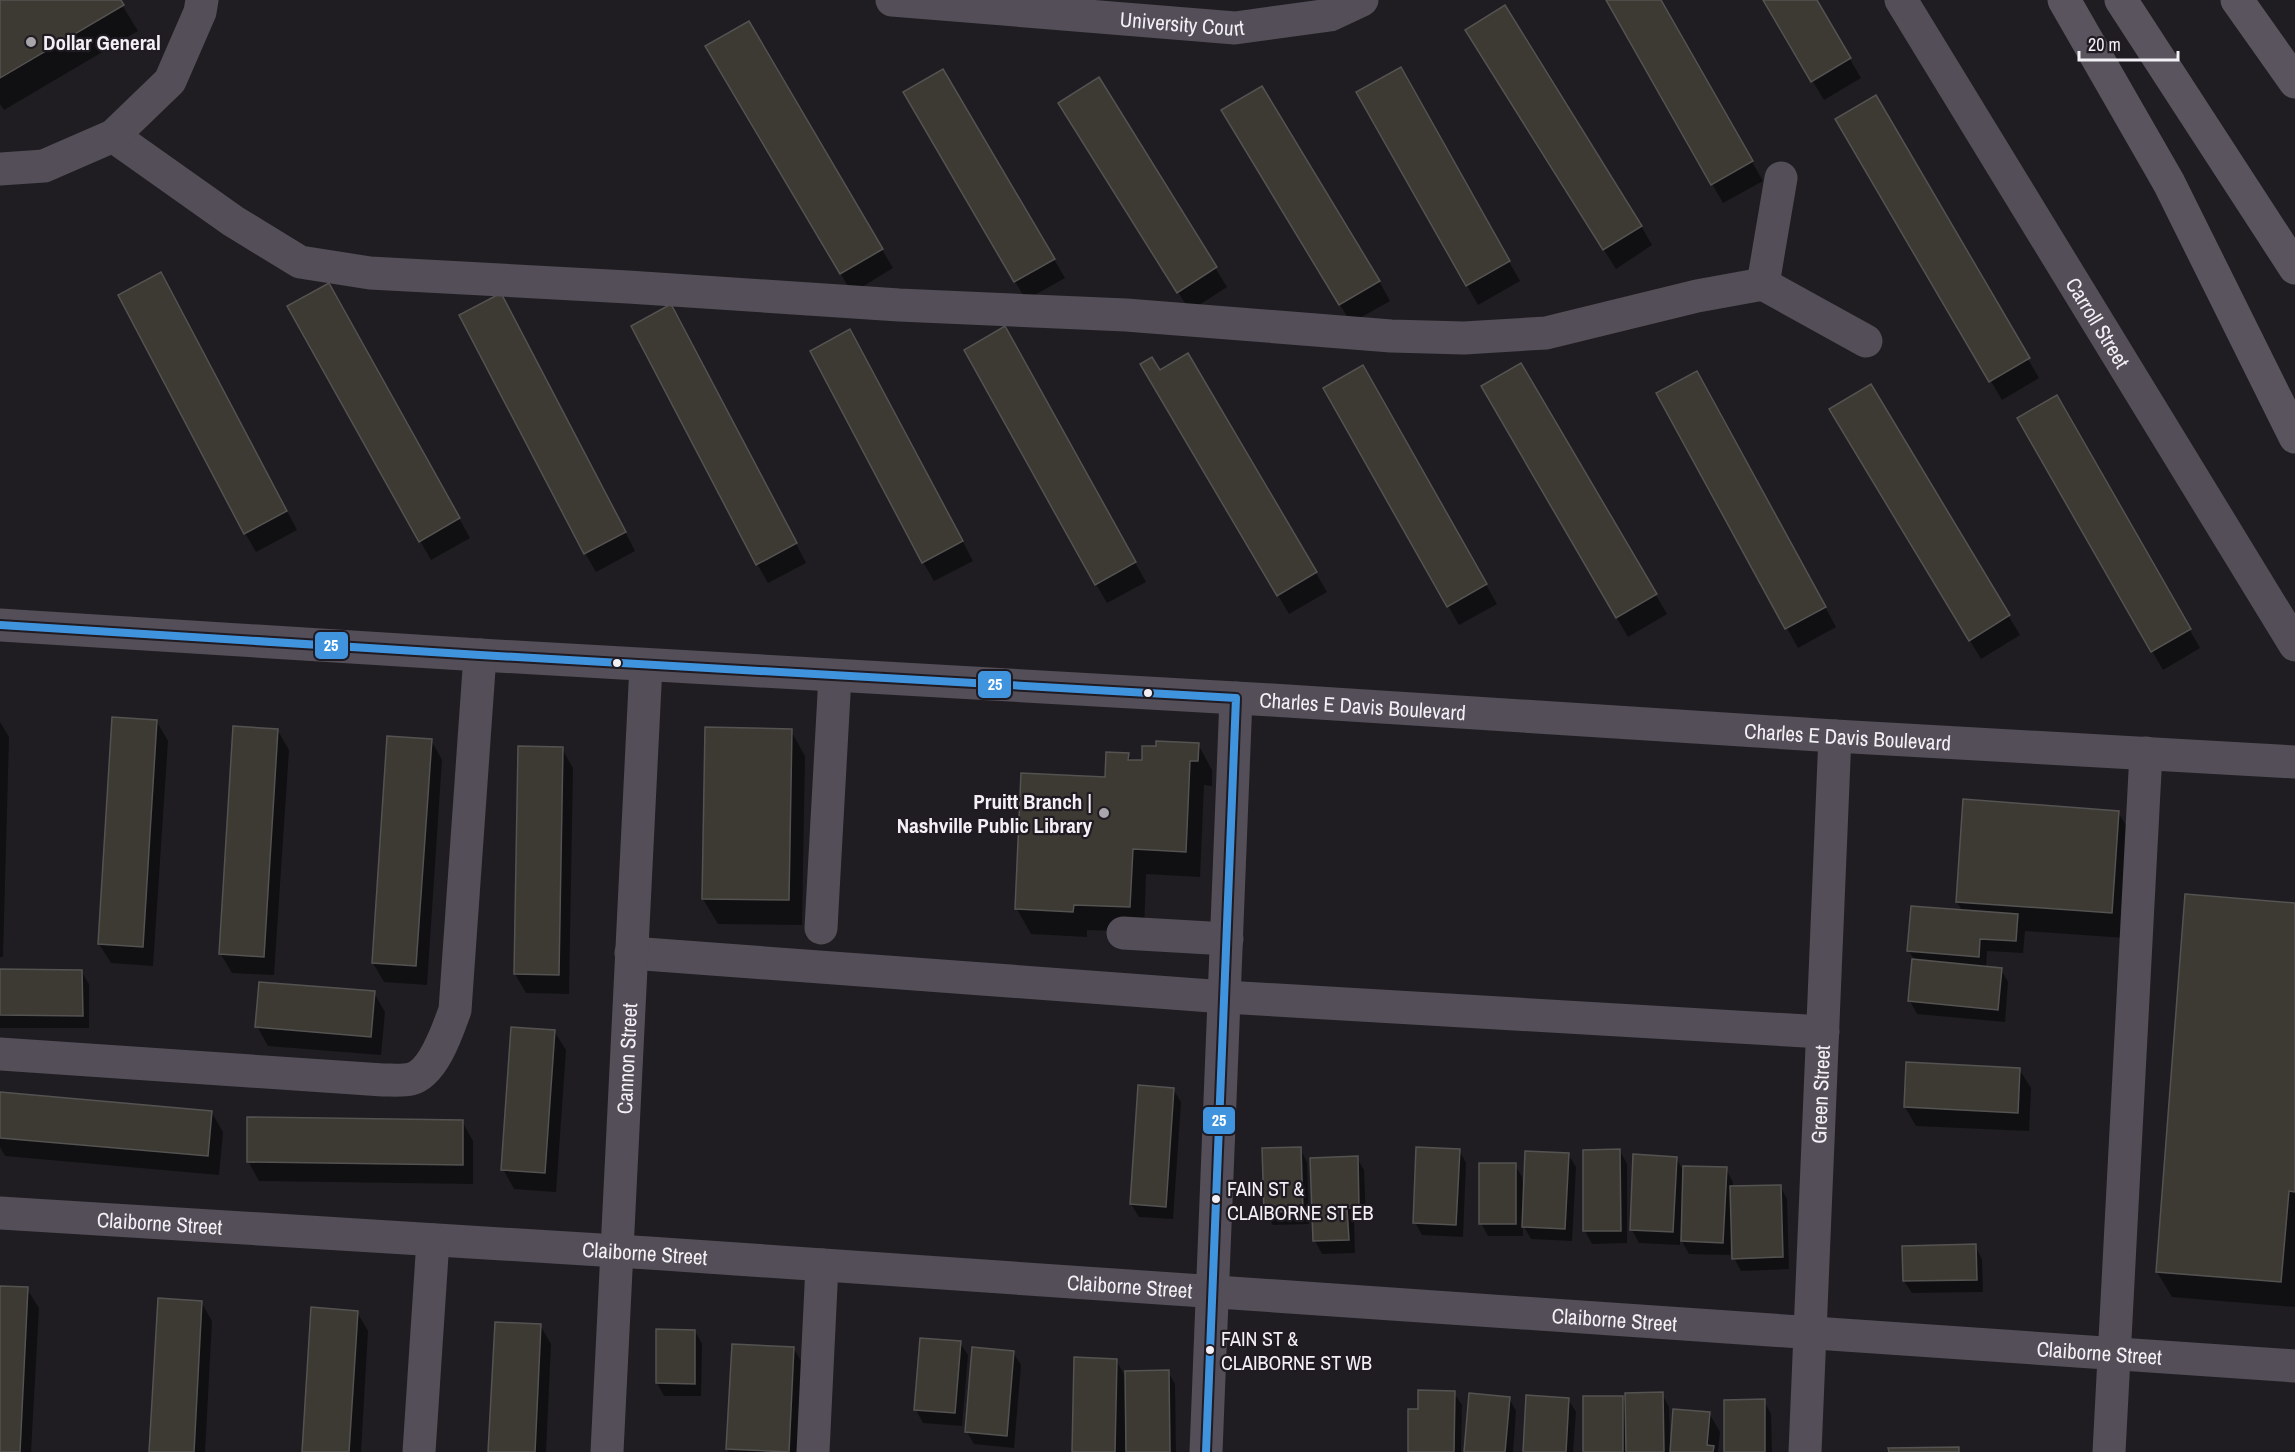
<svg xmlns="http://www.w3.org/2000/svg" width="2295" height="1452" font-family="'Archivo Narrow',sans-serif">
	<rect width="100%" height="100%" fill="#1f1d21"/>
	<g fill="#0007">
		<polygon points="0,0 119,0 138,31 4,110 0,104"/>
		<polygon points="1608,0 1659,0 1763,181 1723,203"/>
		<polygon points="1764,0 1815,0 1861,78 1824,100"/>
		<polygon points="748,23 893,268 852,293 707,47"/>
		<polygon points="1478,49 1641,226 1652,245 1616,269"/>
		<polygon points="1400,69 1520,281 1478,305 1358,93"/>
		<polygon points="943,71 1065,278 1026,300 905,93"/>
		<polygon points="1098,79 1227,287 1190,311 1071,123"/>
		<polygon points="1875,97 2039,378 2002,400 1837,119"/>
		<polygon points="1234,130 1379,281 1390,301 1351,323"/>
		<polygon points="172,293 297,530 256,552 245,533"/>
		<polygon points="339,304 470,538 431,560 289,307"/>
		<polygon points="512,314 635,551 596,572 585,553"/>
		<polygon points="682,325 806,563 768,583 757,564"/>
		<polygon points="1015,347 1146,582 1107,603 1096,584"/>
		<polygon points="861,350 973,561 934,581 923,562"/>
		<polygon points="1188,355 1327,592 1289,614 1142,365 1160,372"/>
		<polygon points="1521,365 1667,614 1628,637 1483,387"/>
		<polygon points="1362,367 1497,604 1459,625 1325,389"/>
		<polygon points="1870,386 2020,635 1981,659 1842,429"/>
		<polygon points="1708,392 1836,627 1798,648 1658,394"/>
		<polygon points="2057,397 2200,648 2163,670 2019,418"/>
		<polygon points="0,722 9,737 3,957 0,957"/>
		<polygon points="157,722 168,741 153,966 111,963 99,944"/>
		<polygon points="278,731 289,750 274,975 232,973 220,953"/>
		<polygon points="791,731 805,756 802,925 718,924 703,899"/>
		<polygon points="431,740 442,760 427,985 384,982 373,963"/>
		<polygon points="1198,744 1212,770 1212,786 1204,785 1200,877 1146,874 1144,932 1087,930 1087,937 1031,934 1017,909 1107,778 1128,755 1132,761 1143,762"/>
		<polygon points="562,749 573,768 569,994 526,993 515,974"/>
		<polygon points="2118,812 2133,837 2126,938 2025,931 2023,953 1987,951 1986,968 2001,970 2008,982 2005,1022 1917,1014 1910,1001 1914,959 1909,951 1963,912 1957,902"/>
		<polygon points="2295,904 2295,1307 2172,1297 2157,1272"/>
		<polygon points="0,971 81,971 89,984 89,1028 0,1028"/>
		<polygon points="374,993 385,1012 381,1055 268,1046 257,1026"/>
		<polygon points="554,1031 566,1050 556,1192 514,1189 503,1169"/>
		<polygon points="1908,1064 2019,1069 2031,1088 2029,1131 1916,1126 1905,1107"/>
		<polygon points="1173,1089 1181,1102 1173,1219 1139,1217 1131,1204"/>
		<polygon points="0,1094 212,1113 223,1132 219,1175 5,1156 0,1147"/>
		<polygon points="462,1121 473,1141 473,1184 259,1181 248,1161"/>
		<polygon points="1300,1149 1307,1162 1309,1224 1273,1225 1265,1212 1264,1150"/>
		<polygon points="1459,1150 1466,1163 1463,1237 1422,1235 1415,1222"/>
		<polygon points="1620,1151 1627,1164 1627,1243 1592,1244 1585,1231"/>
		<polygon points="1568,1154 1576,1167 1572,1241 1531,1239 1523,1225 1523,1236 1488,1236 1481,1223 1515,1165 1522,1177 1523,1188 1525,1188"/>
		<polygon points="1357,1158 1364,1170 1366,1220 1354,1220 1355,1253 1322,1254 1315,1241 1312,1159"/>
		<polygon points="1676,1158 1684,1172 1726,1169 1733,1182 1733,1188 1780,1186 1787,1199 1789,1269 1741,1271 1734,1258 1733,1237 1731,1237 1730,1255 1689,1254 1680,1238 1680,1245 1639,1243 1632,1230"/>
		<polygon points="1975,1246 1982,1259 1983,1292 1912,1293 1904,1281"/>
		<polygon points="0,1287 27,1289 39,1308 31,1452 0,1452"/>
		<polygon points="201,1302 212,1321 205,1452 151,1452"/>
		<polygon points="357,1312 368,1331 361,1452 304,1452"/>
		<polygon points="540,1325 551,1344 546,1452 490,1452"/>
		<polygon points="695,1331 702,1344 701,1396 664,1396 657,1383"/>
		<polygon points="960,1343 968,1355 962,1426 923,1423 916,1410"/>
		<polygon points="794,1349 805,1368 800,1452 729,1452 727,1449"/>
		<polygon points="1013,1352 1021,1365 1014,1448 974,1444 967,1432"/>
		<polygon points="1116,1360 1126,1378 1168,1372 1175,1384 1176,1452 1073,1452"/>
		<polygon points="1454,1393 1462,1405 1461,1452 1409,1452 1420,1411"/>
		<polygon points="1662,1394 1669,1407 1670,1440 1709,1413 1720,1432 1718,1452 1585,1452 1622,1397 1627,1405"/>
		<polygon points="1509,1398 1516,1411 1513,1452 1466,1452"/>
		<polygon points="1568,1399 1576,1412 1573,1452 1524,1452"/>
		<polygon points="1764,1401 1771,1414 1772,1452 1725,1452"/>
	</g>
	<g fill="#3d3a33" stroke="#545352" stroke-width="1.5">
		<polygon points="0,0 121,0 124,5 0,78"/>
		<polygon points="1606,0 1661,0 1753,161 1711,185"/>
		<polygon points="1763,0 1817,0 1851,58 1811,82"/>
		<polygon points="1505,5 1642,226 1603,250 1465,30"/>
		<polygon points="749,21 883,249 840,274 705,46"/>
		<polygon points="1401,67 1510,261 1466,286 1356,92"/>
		<polygon points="943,69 1055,259 1014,282 903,92"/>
		<polygon points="1099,77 1217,267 1177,293 1058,103"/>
		<polygon points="1262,86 1380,281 1339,305 1221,110"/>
		<polygon points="1876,95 2030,358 1989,382 1835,119"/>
		<polygon points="161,272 287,511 244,534 118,295"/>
		<polygon points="329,283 460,518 419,542 287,306"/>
		<polygon points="501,293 626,532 584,554 459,315"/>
		<polygon points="671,304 797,543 756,565 631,326"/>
		<polygon points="1005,326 1136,562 1095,585 964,350"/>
		<polygon points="850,329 963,541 922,563 810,351"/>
		<polygon points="1188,353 1317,572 1277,596 1140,364 1152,357 1160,370"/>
		<polygon points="1521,363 1657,594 1616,618 1481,386"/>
		<polygon points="1363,365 1487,584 1447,607 1323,388"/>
		<polygon points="1697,371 1826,607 1785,629 1656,393"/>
		<polygon points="1871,384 2010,615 1969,641 1829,409"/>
		<polygon points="2057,395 2191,629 2151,652 2017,418"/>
		<polygon points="112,717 157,720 143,947 98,944"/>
		<polygon points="233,726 278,729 264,957 219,954"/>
		<polygon points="705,727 792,729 789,900 702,899"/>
		<polygon points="387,736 432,739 416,966 372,963"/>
		<polygon points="1156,741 1199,743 1198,761 1190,761 1186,852 1133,849 1130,907 1074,905 1073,912 1015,909 1021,773 1105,777 1106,752 1129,753 1128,760 1142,760 1142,746 1156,746"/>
		<polygon points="518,746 563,747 559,975 514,974"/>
		<polygon points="1963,799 2119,811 2112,913 1956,902"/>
		<polygon points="2185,894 2295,903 2295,1192 2289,1191 2281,1282 2156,1272"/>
		<polygon points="1911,906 2018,914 2016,941 1980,939 1979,957 1907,951"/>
		<polygon points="1912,959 2002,968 1998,1010 1908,1001"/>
		<polygon points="0,969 82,970 83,1016 0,1015"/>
		<polygon points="259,982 375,991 371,1037 255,1027"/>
		<polygon points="511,1027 555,1030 545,1173 501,1170"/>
		<polygon points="1906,1062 2020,1068 2018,1113 1904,1107"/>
		<polygon points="1138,1085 1174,1088 1166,1207 1130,1204"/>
		<polygon points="0,1092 212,1111 208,1156 0,1138"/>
		<polygon points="247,1117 463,1120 463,1165 247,1162"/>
		<polygon points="1301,1147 1303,1212 1264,1212 1262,1148"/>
		<polygon points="1416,1147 1460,1149 1456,1225 1413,1223"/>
		<polygon points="1620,1149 1621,1231 1583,1231 1583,1150"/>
		<polygon points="1525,1151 1569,1153 1565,1229 1522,1227"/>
		<polygon points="1633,1154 1677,1157 1673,1232 1630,1230"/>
		<polygon points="1358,1156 1359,1208 1347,1208 1349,1240 1313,1241 1310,1158"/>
		<rect x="1479" y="1163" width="37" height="61"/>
		<polygon points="1683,1166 1727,1167 1723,1243 1681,1241"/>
		<polygon points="1781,1185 1783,1257 1732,1259 1730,1186"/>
		<polygon points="1976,1244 1977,1280 1903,1281 1902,1246"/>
		<polygon points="0,1286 28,1287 20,1452 0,1452"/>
		<polygon points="158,1298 202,1301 194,1452 149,1452"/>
		<polygon points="311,1307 358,1311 349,1452 302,1452"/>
		<polygon points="495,1322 541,1324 535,1452 488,1452"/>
		<polygon points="656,1329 695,1330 695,1384 656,1383"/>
		<polygon points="920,1338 961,1341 955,1413 914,1410"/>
		<polygon points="732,1344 794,1347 789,1452 726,1449"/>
		<polygon points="972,1347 1014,1351 1007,1436 965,1432"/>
		<polygon points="1074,1357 1117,1359 1115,1452 1072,1452"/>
		<polygon points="1169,1370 1170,1452 1126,1452 1125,1371"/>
		<polygon points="1418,1390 1455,1391 1454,1452 1408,1452 1408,1409 1418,1409"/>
		<polygon points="1663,1392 1664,1452 1626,1452 1625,1393"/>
		<polygon points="1469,1393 1510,1397 1505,1452 1464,1452"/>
		<polygon points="1526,1395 1569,1398 1566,1452 1523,1452"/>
		<rect x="1583" y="1396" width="40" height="56"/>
		<polygon points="1765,1399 1765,1452 1724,1452 1724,1400"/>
		<polygon points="1673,1409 1710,1412 1707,1445 1714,1446 1713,1452 1670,1452"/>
		<polygon points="1959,1447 1959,1452 1889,1452 1888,1448"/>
	</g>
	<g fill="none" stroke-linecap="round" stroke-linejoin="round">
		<g stroke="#534e57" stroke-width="33">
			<path id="s1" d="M892 0 1235 28 1330 15 1362 0"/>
			<path id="s2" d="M1901 0 2295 645"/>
			<polyline points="113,136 233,221 300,262 370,273 628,287 899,305 1126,315 1391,336 1464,338 1546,333 1697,296 1763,284 1866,341"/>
			<polyline points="0,169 44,166 113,136 170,81 200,12 202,0"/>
			<polyline points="1763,284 1781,178"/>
			<path id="s3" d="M0 625 480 655 1272 700 1835 736 2295 762"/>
			<polyline points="821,928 835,676"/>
			<polyline points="1123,933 1227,939"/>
			<polyline points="631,953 1225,997 1823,1032"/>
			<path d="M0 1054 383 1080C391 1080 403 1081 411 1079 434 1073 448 1029 455 1010L480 655"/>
			<path id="s4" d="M0 1213 649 1253 2295 1366"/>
			<polyline points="419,1452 433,1240"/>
			<path id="s5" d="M607 1452 646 665"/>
			<polyline points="813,1452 822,1265"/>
			<polyline points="1206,1452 1236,698"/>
			<path id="s6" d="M1805 1452 1835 736"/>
			<polyline points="2109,1452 2146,753"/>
		</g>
		<g stroke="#5a545f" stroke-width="33">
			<polyline points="2064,0 2169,183 2295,437"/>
			<polyline points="2121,0 2295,268"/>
			<polyline points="2237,0 2295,82"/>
		</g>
		<g stroke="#201b23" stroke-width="12">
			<polyline id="bus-1" points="0,625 480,655 1236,698 1206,1452"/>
		</g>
		<use href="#bus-1" stroke="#4094de" stroke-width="8"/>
	</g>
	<g fill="#a8a6ab" stroke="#201b23" stroke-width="2">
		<circle cx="31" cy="42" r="6"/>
		<circle cx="1104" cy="813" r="6"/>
	</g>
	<g fill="#f2eff5" stroke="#201b23" stroke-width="2">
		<circle cx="617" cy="663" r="5"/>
		<circle cx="1148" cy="693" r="5"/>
		<circle cx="1216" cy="1199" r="5"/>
		<circle cx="1210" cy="1350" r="5"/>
	</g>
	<g text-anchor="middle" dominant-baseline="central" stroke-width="4.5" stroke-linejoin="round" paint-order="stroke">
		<g font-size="20" fill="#f2eff5" stroke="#201b23" text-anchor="start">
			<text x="1227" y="1188">FAIN ST &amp;<tspan x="1227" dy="24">CLAIBORNE ST EB</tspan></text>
			<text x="1221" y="1338">FAIN ST &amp;<tspan x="1221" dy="24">CLAIBORNE ST WB</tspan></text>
		</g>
		<g font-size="21" fill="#f2eff5" stroke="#201b23">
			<text stroke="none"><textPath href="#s1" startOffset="291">University Court</textPath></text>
			<text stroke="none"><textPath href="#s2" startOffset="378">Carroll Street</textPath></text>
			<text stroke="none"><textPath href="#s3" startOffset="1365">Charles E Davis Boulevard</textPath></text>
			<text stroke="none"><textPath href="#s3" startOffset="1851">Charles E Davis Boulevard</textPath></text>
			<text stroke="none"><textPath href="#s5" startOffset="394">Cannon Street</textPath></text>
			<text stroke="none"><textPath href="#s6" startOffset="358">Green Street</textPath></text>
			<text stroke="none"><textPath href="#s4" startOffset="160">Claiborne Street</textPath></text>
			<text stroke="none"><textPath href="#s4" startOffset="646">Claiborne Street</textPath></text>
			<text stroke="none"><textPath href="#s4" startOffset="1132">Claiborne Street</textPath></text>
			<text stroke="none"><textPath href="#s4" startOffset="1618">Claiborne Street</textPath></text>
			<text stroke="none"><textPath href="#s4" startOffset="2104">Claiborne Street</textPath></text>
		</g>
		<g font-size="21" font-weight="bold" fill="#f2eff5" stroke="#201b23" text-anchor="start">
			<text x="43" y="42">Dollar General</text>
			<text x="1092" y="801" text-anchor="end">Pruitt Branch |<tspan x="1092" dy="24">Nashville Public Library</tspan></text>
		</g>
	</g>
	<g stroke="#201b23" stroke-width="2">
		<rect x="314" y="631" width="35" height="29" rx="6" fill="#4094de"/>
		<rect x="977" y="670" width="35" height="29" rx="6" fill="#4094de"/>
		<rect x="1202" y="1106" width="34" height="29" rx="6" fill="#4094de"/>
	</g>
	<g font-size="16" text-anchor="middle" font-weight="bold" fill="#fff">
		<text x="331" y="651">25</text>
		<text x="995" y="690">25</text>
		<text x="1219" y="1126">25</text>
	</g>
	<path d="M2079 51v9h99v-9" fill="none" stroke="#f2eff5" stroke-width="3"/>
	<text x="2088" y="51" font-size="18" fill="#f2eff5" stroke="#201b23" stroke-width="4.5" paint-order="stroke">20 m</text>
</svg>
